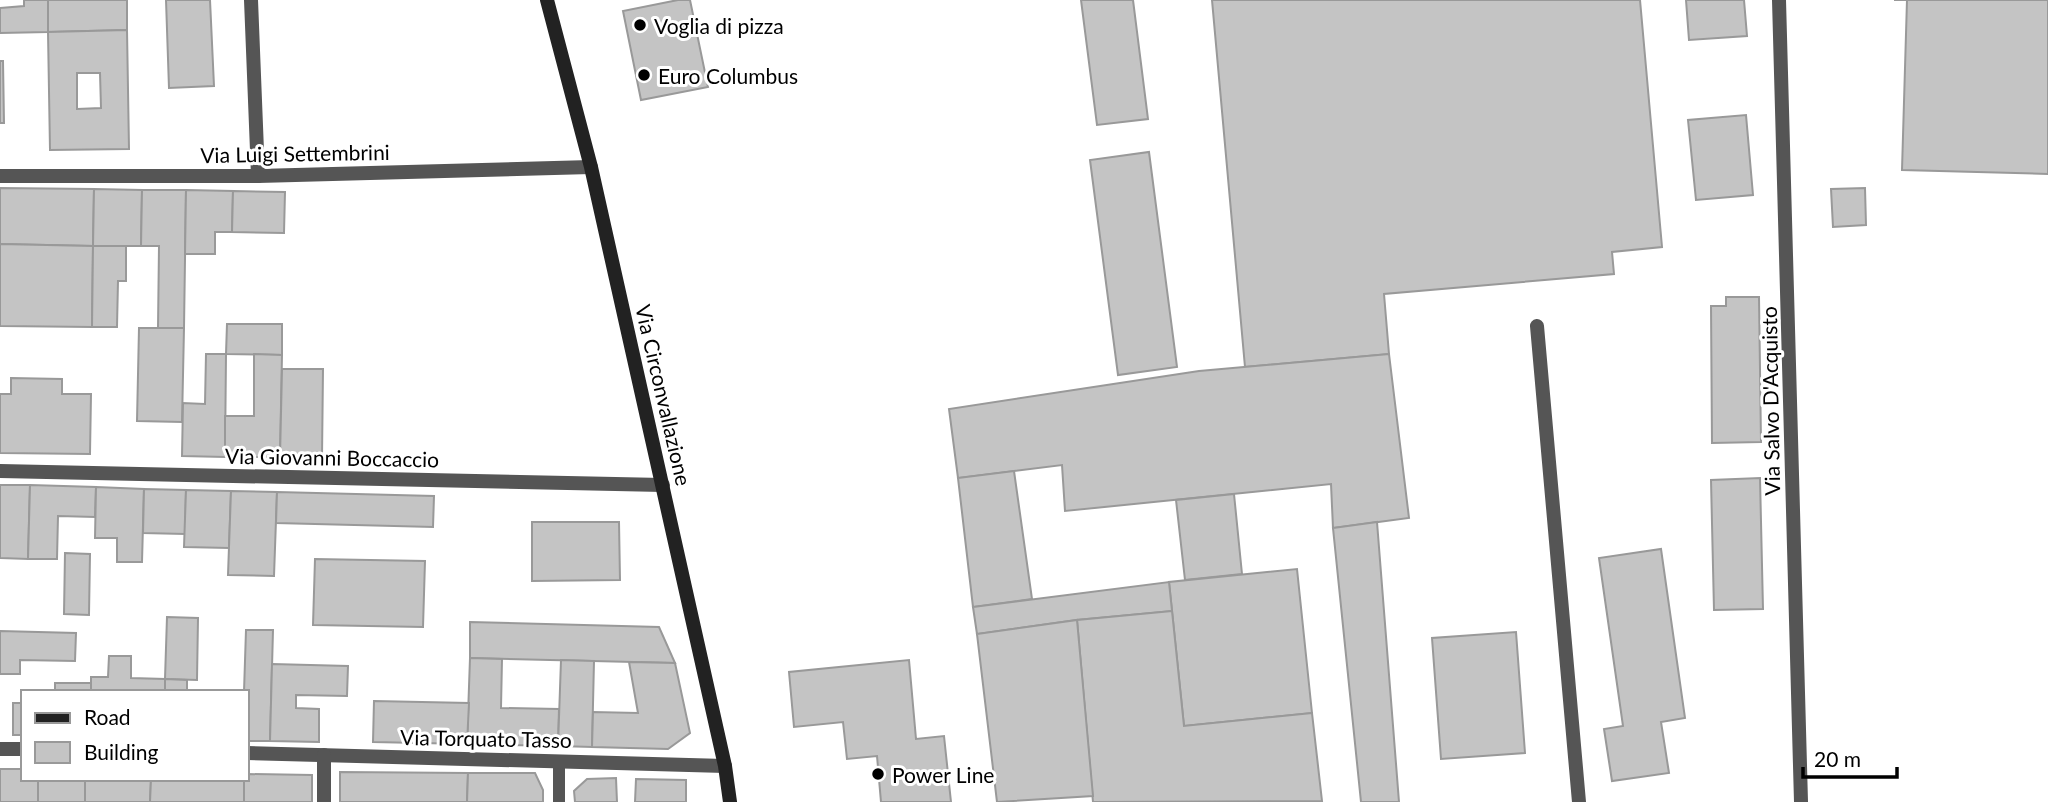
<svg xmlns="http://www.w3.org/2000/svg" width="2048" height="802" font-family="Lato,sans-serif">
	<rect width="100%" height="100%" fill="#fff"/>
	<g fill="#c4c4c4" stroke="#999" stroke-width="2" fill-rule="evenodd">
		<polygon points="24,0 48,0 48,32 0,33 0,8 24,6"/>
		<polygon points="48,0 127,0 127,30 48,32"/>
		<polygon points="166,0 210,0 214,86 169,88"/>
		<polygon points="678,0 690,0 708,87 641,100 623,11"/>
		<polygon points="1081,0 1133,0 1148,119 1097,125"/>
		<polygon points="1212,0 1640,0 1662,247 1612,252 1614,274 1384,294 1389,354 1245,367"/>
		<polygon points="1686,0 1744,0 1747,36 1689,40"/>
		<polygon points="1894,0 2048,0 2048,174 1902,170 1907,0"/>
		<path d="M127 30 129 149 50 150 48 32ZM77 73H100L101 108 77 109Z"/>
		<polygon points="0,61 3,61 4,123 0,123"/>
		<polygon points="1746,115 1753,195 1696,200 1688,120"/>
		<polygon points="1149,152 1177,367 1118,375 1090,160"/>
		<polygon points="0,188 94,189 93,246 0,244"/>
		<polygon points="1865,188 1866,225 1833,227 1831,189"/>
		<polygon points="94,189 142,190 141,246 93,246"/>
		<polygon points="142,190 186,190 184,328 158,328 159,246 141,246"/>
		<polygon points="186,190 233,191 232,232 215,232 215,254 185,254"/>
		<polygon points="233,191 285,192 284,233 232,232"/>
		<polygon points="0,244 93,246 92,327 0,326"/>
		<polygon points="93,246 126,246 126,281 118,281 117,327 92,327"/>
		<polygon points="1726,297 1759,297 1761,442 1712,443 1711,306 1726,306"/>
		<polygon points="227,324 282,324 282,355 226,354"/>
		<polygon points="139,328 184,328 182,422 137,421"/>
		<polygon points="206,354 226,354 225,457 182,456 183,403 205,404"/>
		<polygon points="254,354 282,355 280,457 225,457 225,416 254,416"/>
		<polygon points="1389,354 1409,518 1333,528 1331,484 1065,511 1062,465 958,478 949,409 1199,371"/>
		<polygon points="282,369 323,369 322,458 280,457"/>
		<polygon points="11,378 62,379 62,394 91,394 90,454 0,453 0,394 11,394"/>
		<polygon points="1014,471 1032,599 973,607 958,478"/>
		<polygon points="1760,478 1763,609 1714,610 1711,480"/>
		<polygon points="0,485 30,485 28,559 0,558"/>
		<polygon points="30,485 96,487 95,517 58,516 57,559 28,559"/>
		<polygon points="96,487 144,489 142,562 117,562 117,538 95,538"/>
		<polygon points="144,489 186,490 185,534 143,533"/>
		<polygon points="186,490 231,491 229,548 184,547"/>
		<polygon points="231,491 277,492 274,576 228,575"/>
		<polygon points="277,492 434,496 433,527 276,523"/>
		<polygon points="1234,494 1242,574 1185,580 1176,500"/>
		<polygon points="532,522 619,522 620,580 532,581"/>
		<polygon points="1377,522 1399,802 1361,802 1333,528"/>
		<polygon points="1661,549 1685,718 1661,722 1669,773 1612,781 1604,729 1623,726 1599,558"/>
		<polygon points="65,553 90,554 89,615 64,614"/>
		<polygon points="315,559 425,561 423,627 313,625"/>
		<polygon points="1297,569 1312,713 1184,726 1169,582"/>
		<polygon points="1169,582 1172,611 1077,620 977,634 973,607"/>
		<polygon points="1172,611 1184,726 1312,713 1322,801 1093,802 1077,620"/>
		<polygon points="167,617 198,618 197,680 165,679"/>
		<polygon points="1077,620 1093,796 997,802 977,634"/>
		<polygon points="470,622 659,627 675,663 470,658"/>
		<polygon points="246,630 273,630 270,741 247,741 247,692 244,692"/>
		<polygon points="0,631 76,633 75,661 20,660 20,674 0,674"/>
		<polygon points="1516,632 1525,753 1441,759 1432,638"/>
		<polygon points="109,656 131,656 131,678 165,679 165,692 91,692 91,677 108,677"/>
		<polygon points="470,658 502,659 501,708 559,709 558,746 467,744"/>
		<polygon points="561,660 594,661 592,747 558,746"/>
		<polygon points="909,660 916,739 944,736 951,802 881,802 877,756 847,759 843,722 794,727 789,672"/>
		<polygon points="629,662 675,663 690,733 668,749 592,747 593,712 638,713"/>
		<polygon points="272,664 348,666 347,696 296,695 296,708 319,709 319,742 270,741"/>
		<polygon points="165,679 187,680 187,692 165,692"/>
		<rect x="55" y="683" width="36" height="9"/>
		<polygon points="374,701 469,703 467,744 373,742"/>
		<rect x="13" y="703" width="10" height="32"/>
		<polygon points="0,769 23,769 23,779 38,779 38,802 0,802"/>
		<polygon points="340,772 468,773 467,802 340,802"/>
		<polygon points="468,773 535,773 543,790 543,802 467,802"/>
		<polygon points="247,774 312,775 312,802 244,802 244,779 247,779"/>
		<polygon points="616,778 617,802 575,802 574,791 587,779"/>
		<rect x="38" y="779" width="47" height="23"/>
		<polygon points="85,779 151,779 150,802 85,802"/>
		<polygon points="151,779 244,779 244,802 150,802"/>
		<polygon points="636,779 686,780 686,802 635,802"/>
	</g>
	<g fill="none" stroke-linecap="round" stroke-linejoin="round">
		<polyline stroke="#555" stroke-width="12" points="559,761 559,802"/>
		<g stroke="#555" stroke-width="14">
			<polyline points="251,0 258,176"/>
			<polyline points="1779,0 1801,802"/>
			<polyline points="0,176 258,176 591,167"/>
			<polyline points="1537,326 1579,802"/>
			<polyline points="0,471 663,485"/>
			<polyline points="0,749 23,749"/>
			<polyline points="247,753 725,766"/>
			<polyline points="324,802 324,755"/>
		</g>
		<polyline stroke="#222" stroke-width="14" points="547,0 591,167 725,766 730,802"/>
	</g>
	<g fill="#000" stroke="#fff" stroke-width="2.5">
		<circle cx="640" cy="25" r="7"/>
		<circle cx="644" cy="75" r="7"/>
		<circle cx="878" cy="774" r="7"/>
	</g>
	<g text-anchor="middle" dominant-baseline="central" stroke-width="6" stroke-linejoin="round" paint-order="stroke">
		<g font-size="21" fill="#000" stroke="#fff" text-anchor="start">
			<text x="654" y="25">Voglia di pizza</text>
			<text x="658" y="75">Euro Columbus</text>
			<text x="892" y="774">Power Line</text>
		</g>
		<g font-size="21" fill="#000" stroke="#fff">
			<text transform="translate(295 153) rotate(-1)">Via Luigi Settembrini</text>
			<text transform="translate(664 395) rotate(77)">Via Circonvallazione</text>
			<text transform="translate(1770 401) rotate(-91)">Via Salvo D'Acquisto</text>
			<text transform="translate(332 457) rotate(1)">Via Giovanni Boccaccio</text>
			<text transform="translate(486 738) rotate(1)">Via Torquato Tasso</text>
		</g>
	</g>
	<rect x="21" y="690" width="228" height="91" fill="#ffffff" stroke="#999999" stroke-width="2"/>
	<rect x="35" y="713" width="35" height="10" fill="#222222" stroke="#999999" stroke-width="2"/>
	<text x="84" y="725" font-size="21" fill="#000000">Road</text>
	<rect x="35" y="742" width="35" height="21" fill="#c4c4c4" stroke="#999999" stroke-width="2"/>
	<text x="84" y="760" font-size="21" fill="#000000">Building</text>
	<path d="M1803 767v10h94v-10" fill="none" stroke="#000000" stroke-width="3.5"/>
	<text x="1814" y="767" font-size="21" fill="#000000" stroke="#ffffff" stroke-width="5" paint-order="stroke">20 m</text>
</svg>
